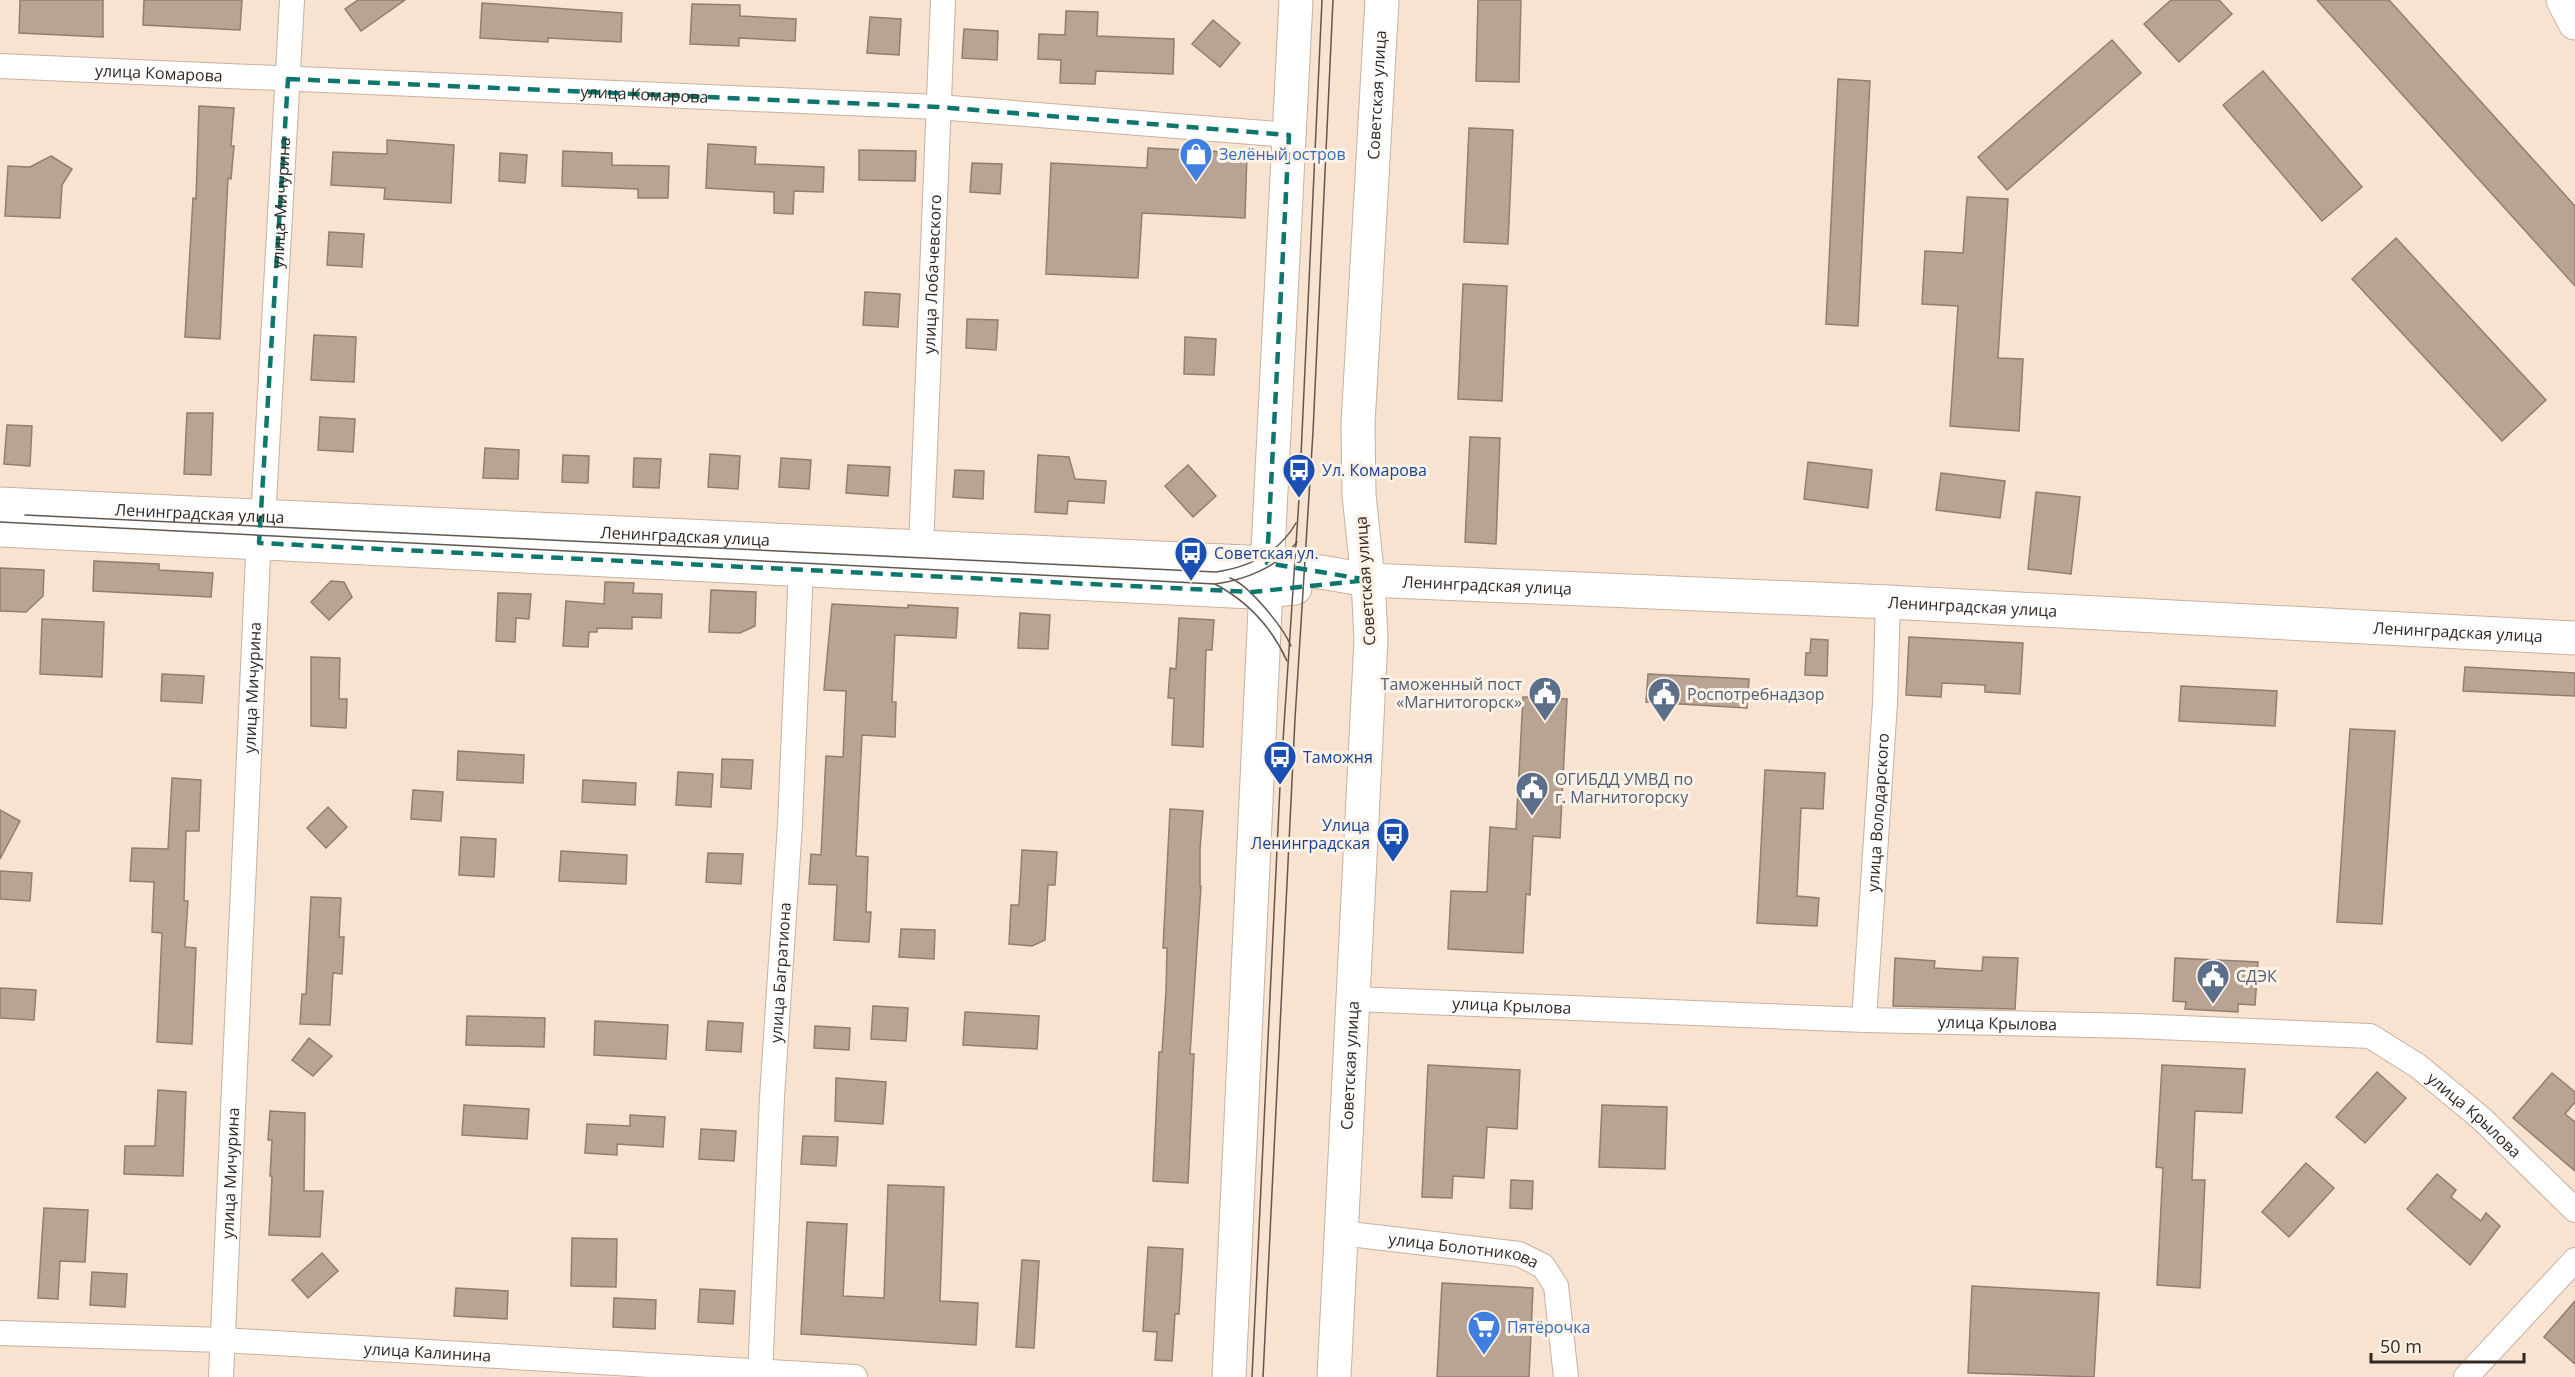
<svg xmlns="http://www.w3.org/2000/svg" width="2575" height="1377" font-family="'Open Sans',sans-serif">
	<rect width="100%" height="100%" fill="#f8e2d0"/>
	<g fill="#b9a493" stroke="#927e6e" stroke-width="1.5">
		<polygon points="20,0 103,0 103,37 19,33"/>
		<polygon points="144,0 242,0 240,30 143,25"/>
		<polygon points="358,0 405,0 361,31 345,9"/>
		<polygon points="1478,0 1521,0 1519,82 1476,81"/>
		<polygon points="2171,0 2219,0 2232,14 2179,62 2144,24"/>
		<polygon points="2317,0 2389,0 2575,206 2575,286"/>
		<polygon points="482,3 622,13 621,42 548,38 548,42 480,38"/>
		<polygon points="692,4 740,5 740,16 796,19 795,41 739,38 739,46 690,44"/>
		<polygon points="1066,11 1098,12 1097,36 1174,39 1173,74 1096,71 1095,84 1060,83 1061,60 1038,59 1039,34 1065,35"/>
		<polygon points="870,17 901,19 899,55 867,53"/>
		<polygon points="1213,20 1240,43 1220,67 1192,44"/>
		<polygon points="964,29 998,31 997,60 962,58"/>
		<polygon points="2112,40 2141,73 2007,190 1978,157"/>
		<polygon points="2263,71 2362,187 2322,221 2223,105"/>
		<polygon points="1838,79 1870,81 1858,326 1826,324"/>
		<polygon points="199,106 234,108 231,146 234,146 231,179 228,178 220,339 185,337 193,198 196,199"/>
		<polygon points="1469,128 1513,130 1508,244 1464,242"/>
		<polygon points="387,140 454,145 451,203 384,199 385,188 331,185 333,152 387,154"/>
		<polygon points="708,144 756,147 755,164 824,167 823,192 794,191 793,214 774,213 774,192 706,188"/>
		<polygon points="1148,148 1247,153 1245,218 1142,213 1138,278 1046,274 1051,163 1147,168"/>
		<polygon points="859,150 916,151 915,181 859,180"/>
		<polygon points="563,151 612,153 612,165 669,166 668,198 638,198 638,189 562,186"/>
		<polygon points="500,153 527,155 525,183 499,181"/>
		<polygon points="51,156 72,169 62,185 60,218 5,216 8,166 30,167"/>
		<polygon points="972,163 1002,164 1000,194 970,192"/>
		<polygon points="1967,197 2008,199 1998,358 2023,359 2019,431 1950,426 1958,306 1922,304 1925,251 1963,253"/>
		<polygon points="329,232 364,234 362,267 327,265"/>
		<polygon points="2396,238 2546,400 2502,441 2352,279"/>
		<polygon points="1463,284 1507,286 1502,401 1458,399"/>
		<polygon points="865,292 900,294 898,327 863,325"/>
		<polygon points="967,319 998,320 996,350 966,348"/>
		<polygon points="314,335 356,337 354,382 311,380"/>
		<polygon points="1185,337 1216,339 1214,375 1184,374"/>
		<polygon points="187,413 213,413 211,475 184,474"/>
		<polygon points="320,417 355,419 353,452 318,450"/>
		<polygon points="7,425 32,426 30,466 4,464"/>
		<polygon points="1470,437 1500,438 1496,544 1465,542"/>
		<polygon points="485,448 519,450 518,479 483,478"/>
		<polygon points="710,454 740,456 738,489 708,487"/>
		<polygon points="563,455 589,456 588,483 562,482"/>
		<polygon points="1038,455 1069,457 1075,479 1106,481 1104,503 1068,501 1067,514 1035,512"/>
		<polygon points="634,458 661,459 659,488 633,487"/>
		<polygon points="781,458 811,460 809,489 779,487"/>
		<polygon points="1808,462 1872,470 1868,508 1804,499"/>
		<polygon points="848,465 890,467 888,496 846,493"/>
		<polygon points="1188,465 1216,496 1193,517 1165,486"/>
		<polygon points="955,470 984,471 983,499 953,497"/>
		<polygon points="1941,473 2005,481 2000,518 1936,510"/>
		<polygon points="2036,492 2080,497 2071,574 2028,569"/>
		<polygon points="94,561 159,564 159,570 213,573 211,597 93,591"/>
		<polygon points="0,568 44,570 43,596 26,612 0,611"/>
		<polygon points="331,581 344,582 352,597 329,620 311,602"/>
		<polygon points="605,582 634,583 633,593 662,594 661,618 632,617 632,629 597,628 597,632 589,632 588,647 563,646 566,601 604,604"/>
		<polygon points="711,590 756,592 755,626 740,633 709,632"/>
		<polygon points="498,593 531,594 529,619 516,618 515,642 496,641"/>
		<polygon points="832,604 908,608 908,605 958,608 956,638 895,635 892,702 896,702 895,737 862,735 856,856 868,857 866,912 871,912 869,942 834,940 837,885 809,884 811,854 821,855 826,756 843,757 846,691 824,690"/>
		<polygon points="1020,613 1050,615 1048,649 1018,648"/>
		<polygon points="1179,618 1214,620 1212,650 1206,650 1203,747 1172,745 1174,698 1168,698 1170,668 1176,669"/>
		<polygon points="42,619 104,622 102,677 40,674"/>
		<polygon points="1909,637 2023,643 2020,694 1985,692 1985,685 1942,683 1941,697 1906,695"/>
		<polygon points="1811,639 1828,640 1827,676 1805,675 1806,653 1810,653"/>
		<polygon points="311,657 340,658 339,699 347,699 346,728 311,726"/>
		<polygon points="2465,667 2575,673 2575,696 2463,691"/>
		<polygon points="162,674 204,676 202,703 161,701"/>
		<polygon points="1648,674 1749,679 1747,708 1646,702"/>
		<polygon points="2181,686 2277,691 2275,726 2179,721"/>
		<polygon points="1523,697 1567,699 1560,838 1533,836 1530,895 1526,894 1523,953 1448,949 1451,891 1487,892 1490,827 1516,829"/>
		<polygon points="2350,729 2395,731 2382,924 2337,922"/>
		<polygon points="458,751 524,755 523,783 457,780"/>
		<polygon points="722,759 753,760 751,789 721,787"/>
		<polygon points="1765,770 1825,773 1823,809 1801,808 1797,896 1819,898 1817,926 1757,923"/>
		<polygon points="678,772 713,774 711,807 676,805"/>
		<polygon points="172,778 201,780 199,831 186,831 184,901 188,901 185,947 196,948 192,1044 157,1042 162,933 152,932 154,882 130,881 132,848 168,849"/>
		<polygon points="583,780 636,783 635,805 582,802"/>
		<polygon points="413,790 443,792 441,821 411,819"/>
		<polygon points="328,807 347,827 326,848 307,828"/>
		<polygon points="1170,809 1203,811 1200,849 1200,886 1201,886 1190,1054 1194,1054 1188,1183 1153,1181 1159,1052 1162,1052 1166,991 1167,948 1163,948"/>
		<polygon points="0,810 20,821 0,859"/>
		<polygon points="461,837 496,839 494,877 459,875"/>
		<polygon points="1022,850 1057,852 1055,885 1048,885 1045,940 1032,946 1009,944 1011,905 1019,905"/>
		<polygon points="561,851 627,855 626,884 559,881"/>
		<polygon points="708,853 743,854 741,884 706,882"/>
		<polygon points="0,871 32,873 30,901 0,899"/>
		<polygon points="311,897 341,898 339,937 344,937 342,974 333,973 330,1025 300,1024 302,994 306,994"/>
		<polygon points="901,929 935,930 934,959 899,957"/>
		<polygon points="1983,957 2018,958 2015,1009 1893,1006 1895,958 1935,961 1934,968 1982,971"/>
		<polygon points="2175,958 2258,962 2255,1005 2238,1004 2238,1012 2185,1009 2186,1002 2173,1001"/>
		<polygon points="0,988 36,990 34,1020 0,1018"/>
		<polygon points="873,1006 908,1008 906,1041 871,1039"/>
		<polygon points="965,1012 1039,1016 1037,1049 963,1045"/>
		<polygon points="467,1016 545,1018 544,1047 466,1045"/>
		<polygon points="595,1021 668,1025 666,1059 594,1055"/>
		<polygon points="708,1021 743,1023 741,1052 706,1050"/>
		<polygon points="815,1026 850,1028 849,1050 814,1048"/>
		<polygon points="309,1038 332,1056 313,1076 292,1060"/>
		<polygon points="1428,1065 1520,1070 1517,1129 1487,1127 1484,1178 1453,1176 1452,1198 1422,1197"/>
		<polygon points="2162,1065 2245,1069 2242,1113 2195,1111 2192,1180 2205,1180 2200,1288 2157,1285 2163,1168 2156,1167"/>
		<polygon points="2377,1072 2406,1098 2365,1143 2336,1117"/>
		<polygon points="2552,1073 2575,1092 2575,1102 2565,1114 2575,1122 2575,1171 2513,1118"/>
		<polygon points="836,1078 886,1082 883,1124 835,1121"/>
		<polygon points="158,1090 186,1092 183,1176 124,1174 125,1146 155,1146"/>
		<polygon points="464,1105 529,1109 527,1139 462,1135"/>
		<polygon points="1602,1105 1667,1107 1665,1169 1599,1167"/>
		<polygon points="270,1111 305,1113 304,1191 323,1191 320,1237 269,1235 272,1176 270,1176 272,1140 268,1140"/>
		<polygon points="630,1115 665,1117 663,1147 617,1144 617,1155 585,1153 587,1124 630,1126"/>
		<polygon points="701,1129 736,1131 734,1161 699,1159"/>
		<polygon points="803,1136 838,1137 836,1166 801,1164"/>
		<polygon points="2306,1163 2334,1188 2289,1237 2262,1212"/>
		<polygon points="2437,1174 2456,1190 2451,1197 2481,1221 2486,1213 2500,1226 2470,1265 2407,1209"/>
		<polygon points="1511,1180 1533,1181 1532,1209 1510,1208"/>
		<polygon points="888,1185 944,1187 940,1301 978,1303 976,1345 801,1334 807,1222 847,1224 843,1296 884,1298"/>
		<polygon points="44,1208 88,1210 85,1262 60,1261 58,1299 38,1298"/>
		<polygon points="572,1238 617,1239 616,1287 571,1286"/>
		<polygon points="1148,1247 1183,1249 1179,1314 1175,1314 1172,1361 1155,1360 1157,1332 1143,1331"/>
		<polygon points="322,1253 338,1271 308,1298 292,1280"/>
		<polygon points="1022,1260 1039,1261 1034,1348 1016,1347"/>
		<polygon points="92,1272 127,1274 125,1307 90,1305"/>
		<polygon points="1442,1283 1533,1288 1529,1377 1437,1377"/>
		<polygon points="1972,1286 2099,1293 2094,1377 1968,1373"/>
		<polygon points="456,1288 508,1291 507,1319 454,1316"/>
		<polygon points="700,1289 735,1291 733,1324 698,1322"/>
		<polygon points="614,1298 656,1300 655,1329 613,1327"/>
		<polygon points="2575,1301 2575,1364 2544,1337"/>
	</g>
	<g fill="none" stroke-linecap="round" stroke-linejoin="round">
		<g stroke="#c7b1a0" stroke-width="26">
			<g id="street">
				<path id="s1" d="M0 66 938 107 1289 135"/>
				<path id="s2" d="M921 548 943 0"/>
				<path id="s3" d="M1354 999 1864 1020 2135 1026 2370 1036 2418 1066 2482 1119 2575 1210"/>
				<path id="s4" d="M1864 1020 1885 703 1888 602"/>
				<path id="s5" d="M1341 1233 1519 1254 1543 1266 1556 1286 1566 1377"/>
				<path id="s6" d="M0 1333 223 1340 855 1377"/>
				<path id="s7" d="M221 1377 258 556 261 515 264 502 292 0"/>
				<path id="s8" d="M760 1377 772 1097 790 824 801 568"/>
				<polyline points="2466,1377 2575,1260"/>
			</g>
		</g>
		<g stroke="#c7b1a0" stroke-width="35">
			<g id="secondary">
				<polyline points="2563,0 2575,23"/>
				<path id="s9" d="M0 504 1267 563 1368 580 1888 602 2575 638"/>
				<polyline points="0,530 1252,592 1295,588"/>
			</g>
		</g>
		<g stroke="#c7b1a0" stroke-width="35">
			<g id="primary">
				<polyline points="1229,1377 1265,609 1296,0"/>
				<path id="s10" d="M1334 1377 1371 639 1368 580 1359 495 1358 424 1382 0"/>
			</g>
		</g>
		<use href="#street" stroke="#fff" stroke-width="24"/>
		<use href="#secondary" stroke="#fff" stroke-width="33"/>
		<use href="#primary" stroke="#fff" stroke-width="33"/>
		<g stroke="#62564d" stroke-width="1.5">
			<path d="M25 515 1216 572C1249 567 1279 553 1296 523"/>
			<path d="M0 522 1215 584C1245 580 1278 567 1297 542"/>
			<path d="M1230 578C1249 585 1283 627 1291 646"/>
			<path d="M1215 584C1247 601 1272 628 1287 661"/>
			<polyline points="1252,1377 1280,786 1299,499 1322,0"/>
			<polyline points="1263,1377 1295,719 1313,432 1333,0"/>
		</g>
	</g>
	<path fill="none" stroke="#0f766e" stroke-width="4.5" stroke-dasharray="12 8" stroke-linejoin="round" d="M288 79 938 107 1289 135 1267 563 1368 580 1252 592 259 543Z"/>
	<defs>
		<g id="shop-pin" transform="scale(1.725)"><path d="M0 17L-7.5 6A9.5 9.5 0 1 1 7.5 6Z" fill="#3f7fe0" stroke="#fef1e6"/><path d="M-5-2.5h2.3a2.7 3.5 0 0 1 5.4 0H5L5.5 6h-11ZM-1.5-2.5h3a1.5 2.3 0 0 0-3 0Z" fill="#fff"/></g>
		<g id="bus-pin" transform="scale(1.725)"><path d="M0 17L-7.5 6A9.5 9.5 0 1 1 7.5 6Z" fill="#1a4fb4" stroke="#fef1e6"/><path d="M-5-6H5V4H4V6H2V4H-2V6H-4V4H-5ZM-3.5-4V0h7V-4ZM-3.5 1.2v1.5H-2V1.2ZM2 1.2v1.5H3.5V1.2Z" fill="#fff"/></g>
		<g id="civic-pin" transform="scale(1.725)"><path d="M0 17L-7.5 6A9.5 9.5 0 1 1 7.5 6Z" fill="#5c6f8a" stroke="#fef1e6"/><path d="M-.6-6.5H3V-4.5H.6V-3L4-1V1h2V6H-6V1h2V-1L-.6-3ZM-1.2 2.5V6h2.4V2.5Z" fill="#fff"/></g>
		<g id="supermarket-pin" transform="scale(1.725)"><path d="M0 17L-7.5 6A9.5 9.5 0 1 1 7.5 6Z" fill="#3f7fe0" stroke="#fef1e6"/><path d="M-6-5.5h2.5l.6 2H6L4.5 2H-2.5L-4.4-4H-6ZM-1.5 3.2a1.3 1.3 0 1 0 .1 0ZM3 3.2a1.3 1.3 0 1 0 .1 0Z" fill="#fff"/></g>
	</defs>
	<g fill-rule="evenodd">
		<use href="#shop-pin" x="1196" y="154"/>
		<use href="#bus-pin" x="1299" y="470"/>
		<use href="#bus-pin" x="1191" y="553"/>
		<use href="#civic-pin" x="1545" y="693"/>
		<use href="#civic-pin" x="1664" y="694"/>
		<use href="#bus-pin" x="1280" y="757"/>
		<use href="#civic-pin" x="1532" y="788"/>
		<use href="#bus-pin" x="1393" y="834"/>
		<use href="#civic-pin" x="2213" y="976"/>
		<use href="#supermarket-pin" x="1484" y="1327"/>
	</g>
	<g text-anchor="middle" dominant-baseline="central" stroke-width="6" stroke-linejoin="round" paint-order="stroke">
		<g font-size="16" fill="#312822" stroke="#fef1e6">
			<text stroke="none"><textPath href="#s1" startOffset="159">улица Комарова</textPath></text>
			<text stroke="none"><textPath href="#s1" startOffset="645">улица Комарова</textPath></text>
			<text stroke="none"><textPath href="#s10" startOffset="1284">Советская улица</textPath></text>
			<text stroke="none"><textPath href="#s7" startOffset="1176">улица Мичурина</textPath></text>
			<text stroke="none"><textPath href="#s2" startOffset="274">улица Лобачевского</textPath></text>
			<text stroke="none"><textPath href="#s9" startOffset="200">Ленинградская улица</textPath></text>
			<text stroke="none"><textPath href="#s9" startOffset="686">Ленинградская улица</textPath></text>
			<text transform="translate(1365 581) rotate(-94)">Советская улица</text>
			<text stroke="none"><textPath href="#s9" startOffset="1490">Ленинградская улица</textPath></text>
			<text stroke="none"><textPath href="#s9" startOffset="1976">Ленинградская улица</textPath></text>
			<text stroke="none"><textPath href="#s9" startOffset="2462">Ленинградская улица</textPath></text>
			<text stroke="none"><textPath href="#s7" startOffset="690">улица Мичурина</textPath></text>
			<text stroke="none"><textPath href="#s4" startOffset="208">улица Володарского</textPath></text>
			<text stroke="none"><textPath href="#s8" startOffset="405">улица Багратиона</textPath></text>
			<text stroke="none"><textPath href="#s3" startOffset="158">улица Крылова</textPath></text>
			<text stroke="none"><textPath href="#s3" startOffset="644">улица Крылова</textPath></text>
			<text stroke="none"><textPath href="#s10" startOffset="312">Советская улица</textPath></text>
			<text stroke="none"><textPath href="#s3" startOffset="1148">улица Крылова</textPath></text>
			<text stroke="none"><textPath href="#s7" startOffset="204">улица Мичурина</textPath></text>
			<text stroke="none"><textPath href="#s5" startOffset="124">улица Болотникова</textPath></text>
			<text stroke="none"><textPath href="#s6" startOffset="428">улица Калинина</textPath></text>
		</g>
		<g font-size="16" fill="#366cbe" stroke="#fef1e6" text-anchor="start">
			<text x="1219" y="154">Зелёный остров</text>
			<text x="1507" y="1327">Пятёрочка</text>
		</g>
		<g font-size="16" fill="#164399" stroke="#fef1e6" text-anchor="start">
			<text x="1322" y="470">Ул. Комарова</text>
			<text x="1214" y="553">Советская ул.</text>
			<text x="1303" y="757">Таможня</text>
			<text x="1370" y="825" text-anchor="end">Улица<tspan x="1370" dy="18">Ленинградская</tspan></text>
		</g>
		<g font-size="16" fill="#4e5e75" stroke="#fef1e6" text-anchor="start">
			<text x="1522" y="684" text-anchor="end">Таможенный пост<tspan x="1522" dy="18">«Магнитогорск»</tspan></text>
			<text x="1687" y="694">Роспотребнадзор</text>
			<text x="1555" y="779">ОГИБДД УМВД по<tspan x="1555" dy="18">г. Магнитогорску</tspan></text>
			<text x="2236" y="976">СДЭК</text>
		</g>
	</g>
	<path d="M2371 1353v9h153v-9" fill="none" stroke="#312822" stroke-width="3"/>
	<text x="2380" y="1353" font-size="18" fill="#312822" stroke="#fef1e6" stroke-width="4.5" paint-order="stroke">50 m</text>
</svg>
